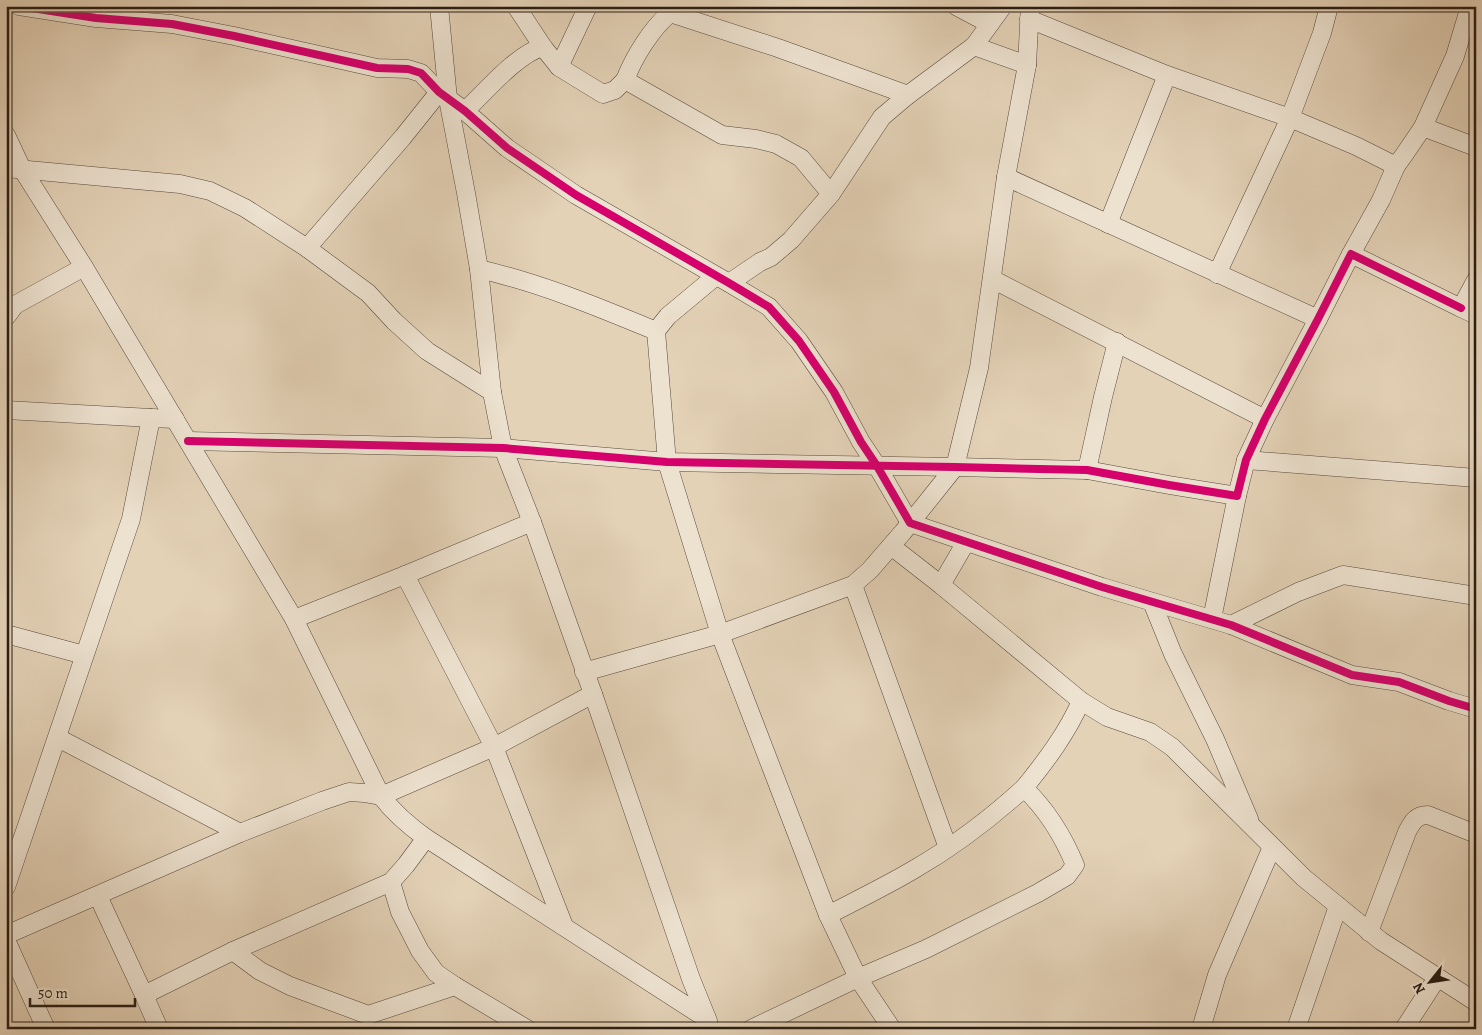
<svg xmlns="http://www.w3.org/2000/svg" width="1482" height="1035" font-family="Alegreya,serif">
	<rect width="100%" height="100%" fill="#e4d2b7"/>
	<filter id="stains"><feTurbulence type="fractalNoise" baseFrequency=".004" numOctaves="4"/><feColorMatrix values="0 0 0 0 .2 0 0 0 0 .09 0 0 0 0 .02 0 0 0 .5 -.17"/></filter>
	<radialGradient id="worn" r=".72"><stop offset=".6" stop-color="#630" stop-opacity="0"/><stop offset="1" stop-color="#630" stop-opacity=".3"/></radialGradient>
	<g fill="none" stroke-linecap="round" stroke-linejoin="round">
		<g stroke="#574a3d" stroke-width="19">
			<g id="minor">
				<polyline points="19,6 96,18 172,24 234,36 377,68 408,69 421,73 439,92 465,111 507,148 576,195 729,283 769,307 799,341 834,392 861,442 877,466 910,523 1102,587 1231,625 1352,675 1399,682 1449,701 1476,709"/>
				<polyline points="439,6 448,99 466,193 479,269 492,392 503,448 532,522 593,694 691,979 708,1021"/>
				<polyline points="516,6 543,47 559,67 588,6"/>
				<polyline points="672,6 670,13 778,48 908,95 974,46 1003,6"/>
				<polyline points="956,6 990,24"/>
				<polyline points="1329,6 1322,33 1290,118 1356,146 1396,166"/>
				<polyline points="1470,6 1455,56 1423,127 1476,147"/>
				<polyline points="1029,19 1167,75 1290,118 1217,274"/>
				<polyline points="974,46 1027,65"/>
				<polyline points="559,67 603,94 615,90 625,80 722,135 756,139 776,144 801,158 831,194"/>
				<path d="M625 80C634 57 651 29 670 13"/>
				<path d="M465 111C485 92 518 53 543 47"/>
				<path d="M6 135 22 169 84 267 294 619 381 796C394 813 409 826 426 838L707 1019"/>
				<polyline points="6,168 180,184 210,191 245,208 307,248 368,293 394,321 427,351 492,392"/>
				<polyline points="1006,177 1318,319"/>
				<polyline points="1108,224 1167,75"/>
				<polyline points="307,248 403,137 439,92"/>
				<polyline points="1351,254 1381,200 1396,166 1404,155 1423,127"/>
				<path d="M479 269C540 283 598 307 656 331"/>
				<polyline points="716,276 668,316 656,331 667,462 720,634 828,915 858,978 892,1029"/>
				<polyline points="992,279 1265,419"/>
				<polyline points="1476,280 1461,308 1476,315"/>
				<polyline points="729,283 760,262 771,257 791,240 831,194 882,117 908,95"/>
				<polyline points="6,317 15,305 84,267"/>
				<polyline points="6,410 151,418"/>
				<polyline points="188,441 503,448 667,462 955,467 1087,470 1169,485 1237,496 1246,460 1265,419 1318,319 1351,254 1461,308"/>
				<polyline points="1246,460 1476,478"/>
				<polyline points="1087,470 1103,397 1117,342"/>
				<polyline points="891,546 941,585 1081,701 1107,717 1150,732 1172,747 1304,878 1381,941 1476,1002"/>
				<polyline points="405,575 494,747 564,926"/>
				<polyline points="853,585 948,848"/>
				<polyline points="941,585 966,542"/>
				<polyline points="1152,602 1173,654 1215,739 1249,819"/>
				<polyline points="294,619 405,575 532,522"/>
				<polyline points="1212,619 1237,496"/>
				<polyline points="1231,625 1298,592 1343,575 1476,596"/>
				<polyline points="6,634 84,655"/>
				<polyline points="584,672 720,634 853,585 870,570 903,532 955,467 979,368 1006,177 1027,65 1030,6"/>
				<polyline points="58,738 240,833"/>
				<polyline points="391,882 400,912 420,951 436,973 455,986 527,1029"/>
				<polyline points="6,887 131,519 151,418 175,419"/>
				<polyline points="98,896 144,995 233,951 391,882 406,865 426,838"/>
				<path d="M828 915C857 900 886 886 913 870 953 847 990 819 1024 788"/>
				<path d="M1369 932 1407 832C1412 822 1416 815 1428 815L1476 834"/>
				<polyline points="6,935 240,833 322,801 349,792 364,793 381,796 494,747 593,694"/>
				<polyline points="6,940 46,1029"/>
				<polyline points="233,951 260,971 290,986 368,1015 455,986"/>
				<polyline points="144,995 159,1029"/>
				<path d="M751 1029 858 978 926 949 1038 893 1067 876 1075 865C1063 836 1046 809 1024 788 1046 761 1067 733 1081 701"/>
				<polyline points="1201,1029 1217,975 1272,847"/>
				<polyline points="1296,1029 1338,906"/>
				<polyline points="1404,1029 1437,978"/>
			</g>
		</g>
		<use href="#minor" stroke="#ede2d0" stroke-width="18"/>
		<g stroke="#ede2d0" stroke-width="11">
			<g id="cycleway">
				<polyline points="19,6 96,18 172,24 234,36 377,68 408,69 421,73 439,92 465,111 507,148 576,195 729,283 769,307 799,341 834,392 861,442 877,466 910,523 1102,587 1231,625 1352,675 1399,682 1449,701 1476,709"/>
				<polyline points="188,441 503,448 667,462 955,467 1087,470 1169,485 1237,496 1246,460 1265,419 1318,319 1351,254 1461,308"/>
			</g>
		</g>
		<use href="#cycleway" stroke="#d6006c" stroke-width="8"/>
	</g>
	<rect width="1482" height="1035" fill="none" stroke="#e4d2b7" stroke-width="25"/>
	<rect x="8" y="8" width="1467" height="1020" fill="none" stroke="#281d14" stroke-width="2.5"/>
	<rect x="12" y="12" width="1457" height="1010" fill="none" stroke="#281d14"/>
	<g transform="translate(1430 982) rotate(240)" stroke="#ede2d0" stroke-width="4" paint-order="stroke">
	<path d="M0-4L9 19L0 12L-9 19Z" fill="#281d14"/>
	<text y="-8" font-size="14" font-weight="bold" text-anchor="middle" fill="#281d14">N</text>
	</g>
	<path d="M30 998v8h105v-8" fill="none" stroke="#281d14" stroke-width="2.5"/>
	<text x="38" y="998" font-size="15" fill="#281d14" stroke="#ede2d0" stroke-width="4" paint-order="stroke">50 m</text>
	<rect width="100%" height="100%" filter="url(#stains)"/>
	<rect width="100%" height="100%" fill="url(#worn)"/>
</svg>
